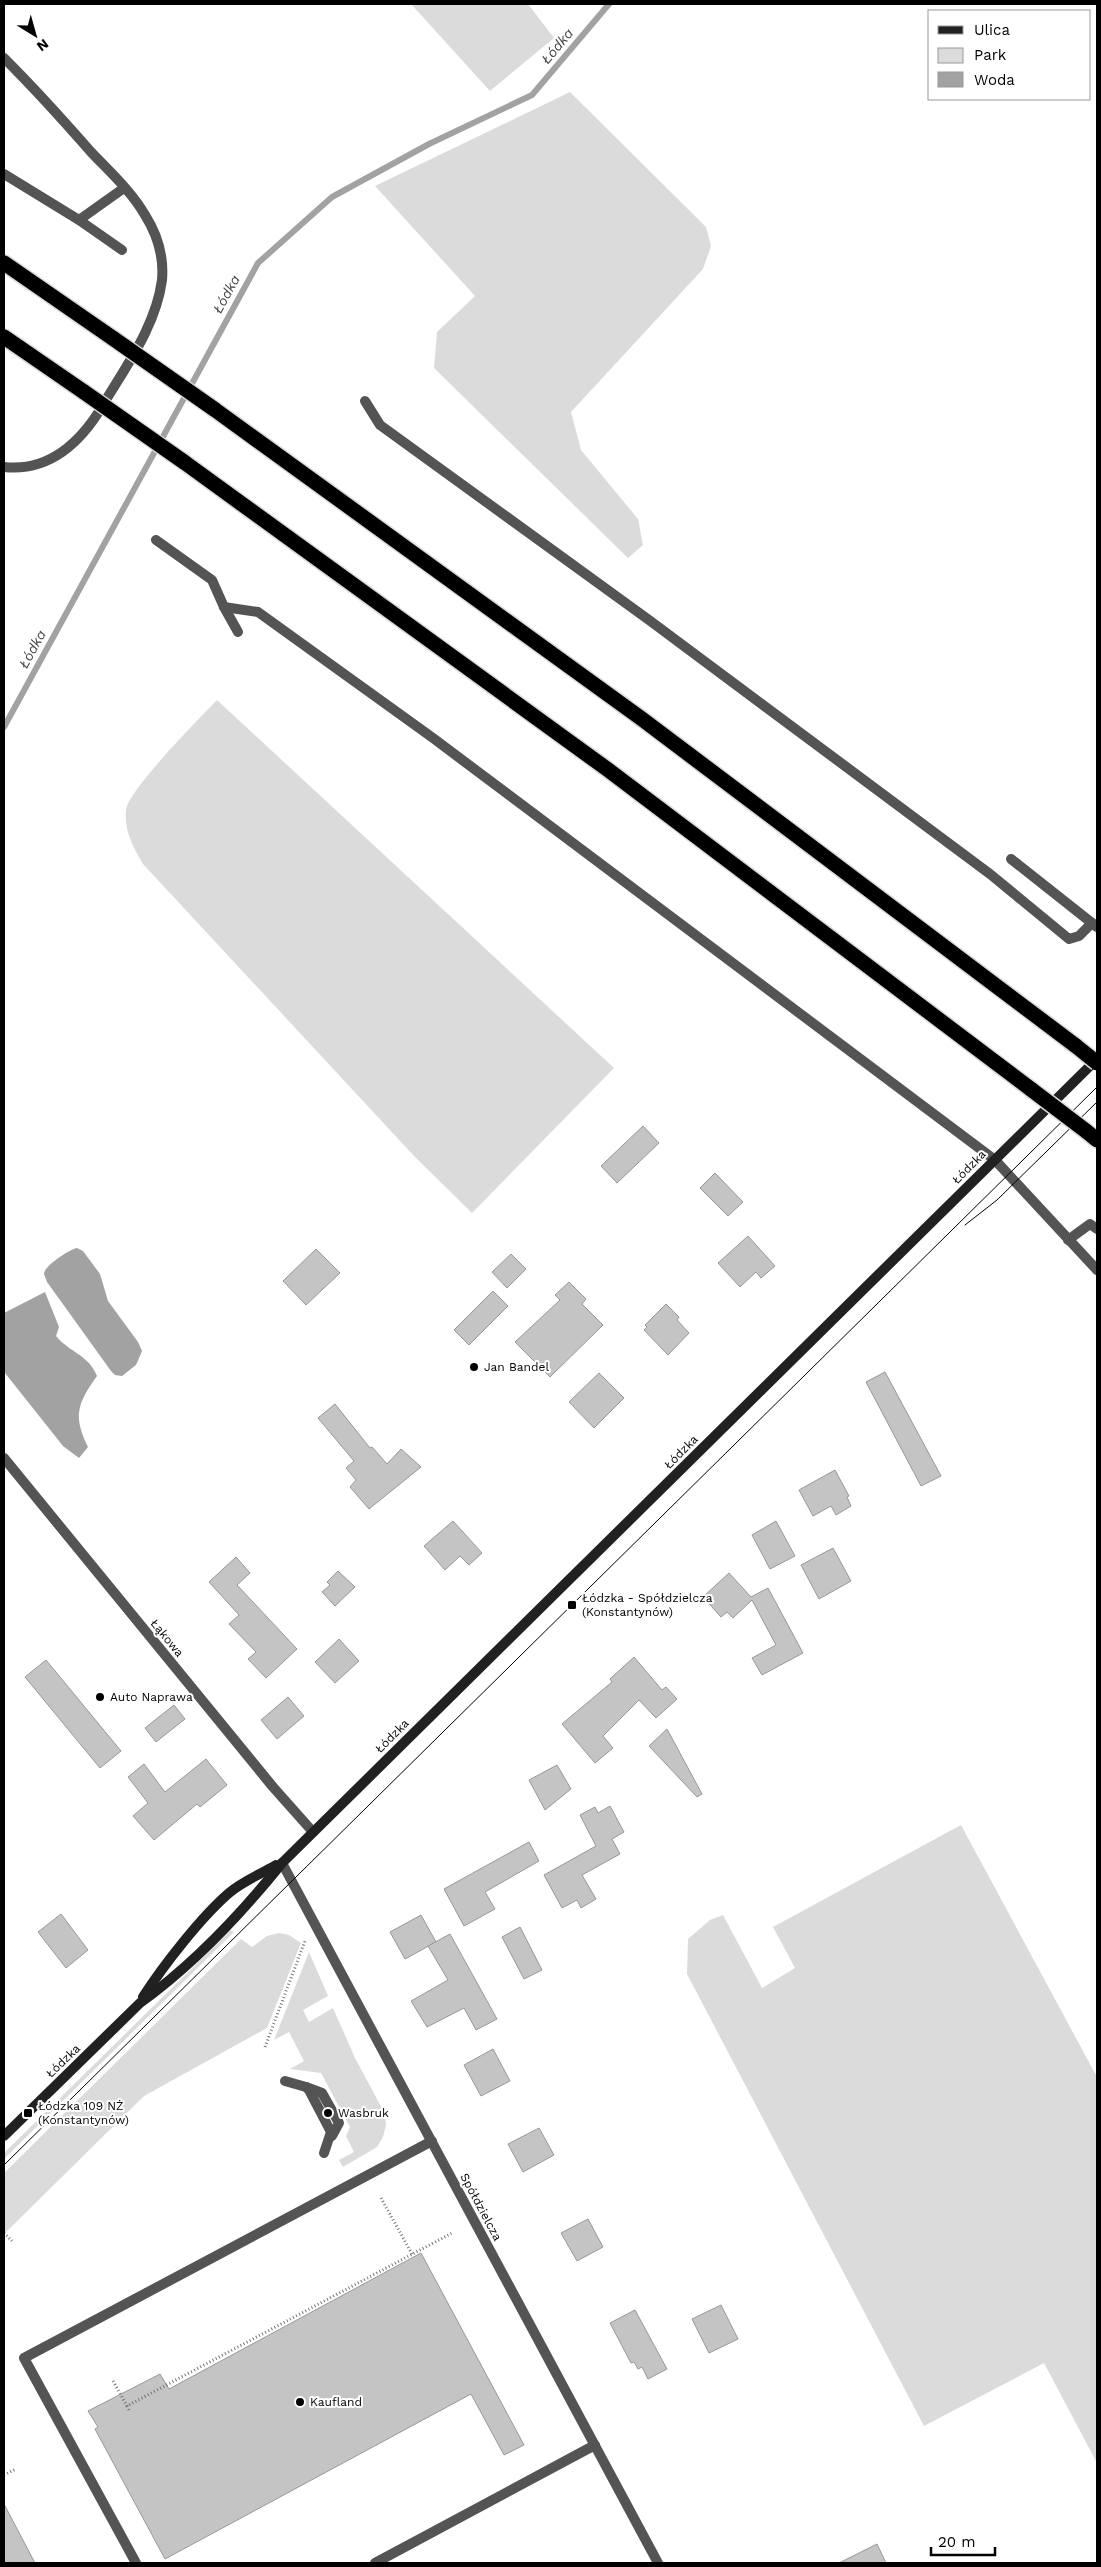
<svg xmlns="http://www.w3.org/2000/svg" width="1101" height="2567" font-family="'Work Sans',sans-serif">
	<rect width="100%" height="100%" fill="#fff"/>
	<g fill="#dbdbdb">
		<polygon points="411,4 528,4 554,38 490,91"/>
		<polygon points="570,92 706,227 711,246 703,269 571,412 581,450 638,519 643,545 628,558 434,368 437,332 475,296 375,186"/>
		<path d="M217 700 614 1068 472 1213 415 1157 143 864C133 847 124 831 126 810 129 789 199 719 217 700Z"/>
		<polygon points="961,1825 1097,2077 1097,2463 1044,2363 924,2426 687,1974 688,1939 710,1920 723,1915 762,1988 795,1968 773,1927"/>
		<polygon points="231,1930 234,1932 4,2159 4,2153"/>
		<polygon points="279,1933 289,1935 301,1943 267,2028 144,2096 4,2234 4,2173 241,1939 252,1947 267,1936"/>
		<polygon points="309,1952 328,1996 303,2010 309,2022 333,2008 355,2058 385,2114 386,2125 383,2137 377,2147 343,2167 339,2160 354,2152 346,2136 350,2127 321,2073 290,2069 304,2061 289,2032 274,2040"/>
	</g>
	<g fill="#a2a2a2">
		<path d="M77 1248 83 1251 100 1274 108 1301 138 1342 142 1351 136 1365 122 1376 115 1375 111 1371 47 1282C46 1279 45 1277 44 1274 44 1266 70 1249 77 1248Z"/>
		<path d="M45 1292 59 1327 56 1336C70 1353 88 1354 97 1376 77 1404 73 1416 88 1447L79 1458 63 1446 5 1373 4 1313Z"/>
	</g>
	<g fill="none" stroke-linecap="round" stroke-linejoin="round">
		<polyline stroke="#a2a2a2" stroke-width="6" points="4,727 258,263 332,197 429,144 532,95 609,4"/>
	</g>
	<g fill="#c4c4c4" stroke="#989898">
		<polygon points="643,1126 659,1143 617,1183 601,1166"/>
		<polygon points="715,1173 743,1202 728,1216 700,1188"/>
		<polygon points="748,1236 775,1266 761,1278 756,1272 740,1287 718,1263"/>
		<polygon points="316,1249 340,1273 306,1305 283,1281"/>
		<polygon points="511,1254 526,1269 507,1288 492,1272"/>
		<polygon points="569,1282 586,1299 582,1304 603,1325 550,1377 515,1342 560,1300 555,1295"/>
		<polygon points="493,1291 508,1306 469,1345 454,1330"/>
		<polygon points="666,1304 679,1317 677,1320 689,1333 668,1355 644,1330 647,1327 645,1325"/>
		<polygon points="885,1372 941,1476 921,1486 866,1382"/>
		<polygon points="599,1373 624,1398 594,1428 569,1402"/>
		<polygon points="335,1404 370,1448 372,1447 387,1464 401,1449 421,1467 369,1509 350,1487 356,1480 346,1468 354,1461 318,1418"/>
		<polygon points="835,1470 849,1496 847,1497 851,1506 836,1515 831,1506 813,1516 799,1490"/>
		<polygon points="453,1521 482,1553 469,1565 460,1556 445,1570 424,1546"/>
		<polygon points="776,1521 795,1556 770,1569 752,1535"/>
		<polygon points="833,1548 851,1581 819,1599 801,1565"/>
		<polygon points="236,1557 250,1573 237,1585 297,1649 266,1678 248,1659 256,1652 229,1624 239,1615 209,1582"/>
		<polygon points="338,1571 355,1587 335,1606 322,1592 330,1585 327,1582"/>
		<polygon points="729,1573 751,1597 768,1588 803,1653 762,1675 752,1658 776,1645 752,1600 733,1618 727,1612 721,1617 703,1597"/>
		<polygon points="339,1639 359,1661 335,1683 315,1662"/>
		<polygon points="634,1657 662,1690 666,1687 677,1699 656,1718 639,1700 603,1736 613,1748 595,1763 562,1724 612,1682 610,1679"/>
		<polygon points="46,1660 121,1751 100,1768 25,1677"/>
		<polygon points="288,1697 304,1716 277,1739 261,1720"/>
		<polygon points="174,1705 185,1719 156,1742 145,1728"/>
		<polygon points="667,1729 702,1794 697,1797 649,1746"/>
		<polygon points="206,1759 227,1785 200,1807 197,1804 154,1840 133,1816 148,1803 128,1777 144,1764 165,1792"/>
		<polygon points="557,1765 571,1789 545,1810 529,1780"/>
		<polygon points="610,1806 624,1832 612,1839 620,1854 582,1875 596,1899 581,1908 577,1900 562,1908 544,1875 596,1846 580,1815 595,1807 598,1813"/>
		<polygon points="529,1842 539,1861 485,1892 495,1909 464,1926 444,1889"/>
		<polygon points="61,1914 88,1950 66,1968 38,1932"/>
		<polygon points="421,1915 436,1942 405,1959 390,1932"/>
		<polygon points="520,1927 542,1970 524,1979 502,1937"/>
		<polygon points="450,1934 497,2019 476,2030 464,2008 427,2027 411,2001 448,1980 428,1946"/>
		<polygon points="493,2049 510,2081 481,2096 464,2065"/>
		<polygon points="539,2128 554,2155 523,2172 508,2144"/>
		<polygon points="588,2219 603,2247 577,2261 561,2233"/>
		<polygon points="421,2253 524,2445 504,2455 471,2394 165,2559 95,2429 98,2427 88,2411 160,2374 169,2389"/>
		<polygon points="721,2305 738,2339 709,2353 692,2319"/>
		<polygon points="635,2310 667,2369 648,2379 642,2367 638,2369 634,2362 631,2363 610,2323"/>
		<polygon points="4,2504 35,2563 4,2563"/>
		<polygon points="877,2544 886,2563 839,2563"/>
	</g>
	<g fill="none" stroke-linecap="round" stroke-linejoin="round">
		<g stroke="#dbdbdb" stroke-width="18">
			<g id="highway">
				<polyline points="4,263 114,339"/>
				<polyline points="4,337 84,392"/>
				<polyline points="214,409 642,719 1076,1046"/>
				<polyline points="184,462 607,769 1032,1090"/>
				<polyline points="1086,1131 1097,1140"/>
			</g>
		</g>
		<g stroke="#767676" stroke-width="3" stroke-dasharray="1 2.5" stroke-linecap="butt">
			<polyline points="265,2047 305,1941"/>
			<polyline points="381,2198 412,2254"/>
			<polyline points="4,2233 12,2241"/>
			<polyline points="113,2381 127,2406"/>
			<polyline points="129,2410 127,2406 452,2233"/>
			<polyline points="4,2475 16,2469"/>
		</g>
		<g stroke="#545454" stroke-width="10">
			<path d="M4 58C34 88 63 120 91 152 110 172 132 192 145 215 157 234 164 257 162 280 156 326 126 366 103 405 81 442 49 472 4 467"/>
			<polyline points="4,174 79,220 124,188"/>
			<polyline points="79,220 122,250"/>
			<polyline points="365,401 380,425 649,620 990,874 1069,939 1079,936 1092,923"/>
			<polyline points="156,540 212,580 224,607 258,612 433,738 995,1160"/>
			<polyline points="224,607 238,632"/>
			<polyline points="1011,859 1097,927"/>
			<polyline points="1068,1240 1090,1224 1097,1229"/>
			<polyline points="285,2081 306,2087 309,2090 331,2132 324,2153"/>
			<polyline points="306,2087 322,2093 339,2123 332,2136"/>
			<polyline points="136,2563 24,2358 432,2141"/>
			<polyline points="375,2563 595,2445"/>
		</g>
		<g stroke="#545454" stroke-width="10">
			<polyline points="995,1160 1097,1270"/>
			<polyline points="4,1458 273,1787 313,1832"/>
			<polyline points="282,1863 658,2563"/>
		</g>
		<g stroke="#212121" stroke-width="10">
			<path d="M143 1997C163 1966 201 1917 229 1893 243 1881 261 1874 276 1865"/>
			<path d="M4 2136 140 2003C194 1964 241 1914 282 1863L1097 1059"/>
		</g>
		<use href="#highway" stroke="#000" stroke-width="15"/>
		<g stroke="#000" stroke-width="1">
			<polyline points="965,1225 997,1200 1097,1102"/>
			<polyline points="4,2165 1097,1087"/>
		</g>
		<g stroke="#dbdbdb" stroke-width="18" stroke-linecap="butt">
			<g id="highway-bridge">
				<polyline points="114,339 214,409"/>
				<polyline points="84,392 184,462"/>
				<polyline points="1076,1046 1097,1063"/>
				<polyline points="1032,1090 1086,1131"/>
			</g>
		</g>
		<use href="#highway-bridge" stroke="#000" stroke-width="15"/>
	</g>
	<g fill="#000" stroke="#fff" stroke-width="2">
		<circle cx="474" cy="1367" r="5"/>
		<rect x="567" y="1600" width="10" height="10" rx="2.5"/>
		<circle cx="100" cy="1697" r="5"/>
		<rect x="23" y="2108" width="10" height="10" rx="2.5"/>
		<circle cx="328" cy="2113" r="5"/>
		<circle cx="300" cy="2402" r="5"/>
	</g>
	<g text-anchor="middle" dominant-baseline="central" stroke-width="4" stroke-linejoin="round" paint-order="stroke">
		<g font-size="12" fill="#000" stroke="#fff">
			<text transform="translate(969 1167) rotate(-45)">Łódzka</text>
			<text transform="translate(681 1452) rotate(-45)">Łódzka</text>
			<text transform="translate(167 1638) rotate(51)">Łąkowa</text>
			<text transform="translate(392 1736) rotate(-45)">Łódzka</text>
			<text transform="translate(63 2061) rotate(-44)">Łódzka</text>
			<text transform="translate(481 2207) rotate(62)">Spółdzielcza</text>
		</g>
		<g font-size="12" fill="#000" stroke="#fff" text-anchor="start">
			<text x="484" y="1367">Jan Bandel</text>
			<text x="582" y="1598">Łódzka - Spółdzielcza<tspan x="582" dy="14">(Konstantynów)</tspan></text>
			<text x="110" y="1697">Auto Naprawa</text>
			<text x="38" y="2106">Łódzka 109 NŻ<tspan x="38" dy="14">(Konstantynów)</tspan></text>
			<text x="338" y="2113">Wasbruk</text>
			<text x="310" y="2402">Kaufland</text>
		</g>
		<g font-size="14" font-style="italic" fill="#434343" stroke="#fff">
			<text transform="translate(557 46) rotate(-50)">Łódka</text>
			<text transform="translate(226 294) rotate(-61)">Łódka</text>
			<text transform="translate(32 649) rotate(-61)">Łódka</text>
		</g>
	</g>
	<rect width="1101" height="2567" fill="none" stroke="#000000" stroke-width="10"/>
	<rect x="928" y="10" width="162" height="90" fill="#ffffff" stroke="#999999"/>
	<rect x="938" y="26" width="25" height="8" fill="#212121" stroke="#999999"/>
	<text x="974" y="35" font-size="15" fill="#000000">Ulica</text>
	<rect x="938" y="48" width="25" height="15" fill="#dbdbdb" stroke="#999999"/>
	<text x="974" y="60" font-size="15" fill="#000000">Park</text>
	<rect x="938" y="72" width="25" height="15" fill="#a2a2a2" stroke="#999999"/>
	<text x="974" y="85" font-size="15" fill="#000000">Woda</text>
	<g transform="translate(35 35) rotate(143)" stroke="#ffffff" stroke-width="4" paint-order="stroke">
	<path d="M0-4L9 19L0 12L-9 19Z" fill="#000000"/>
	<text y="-8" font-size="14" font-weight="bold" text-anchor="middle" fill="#000000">N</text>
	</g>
	<path d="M931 2547v8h64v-8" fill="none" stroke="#000000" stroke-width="2.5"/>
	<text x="938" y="2547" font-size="15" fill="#000000" stroke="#ffffff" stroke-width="4" paint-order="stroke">20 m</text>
</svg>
